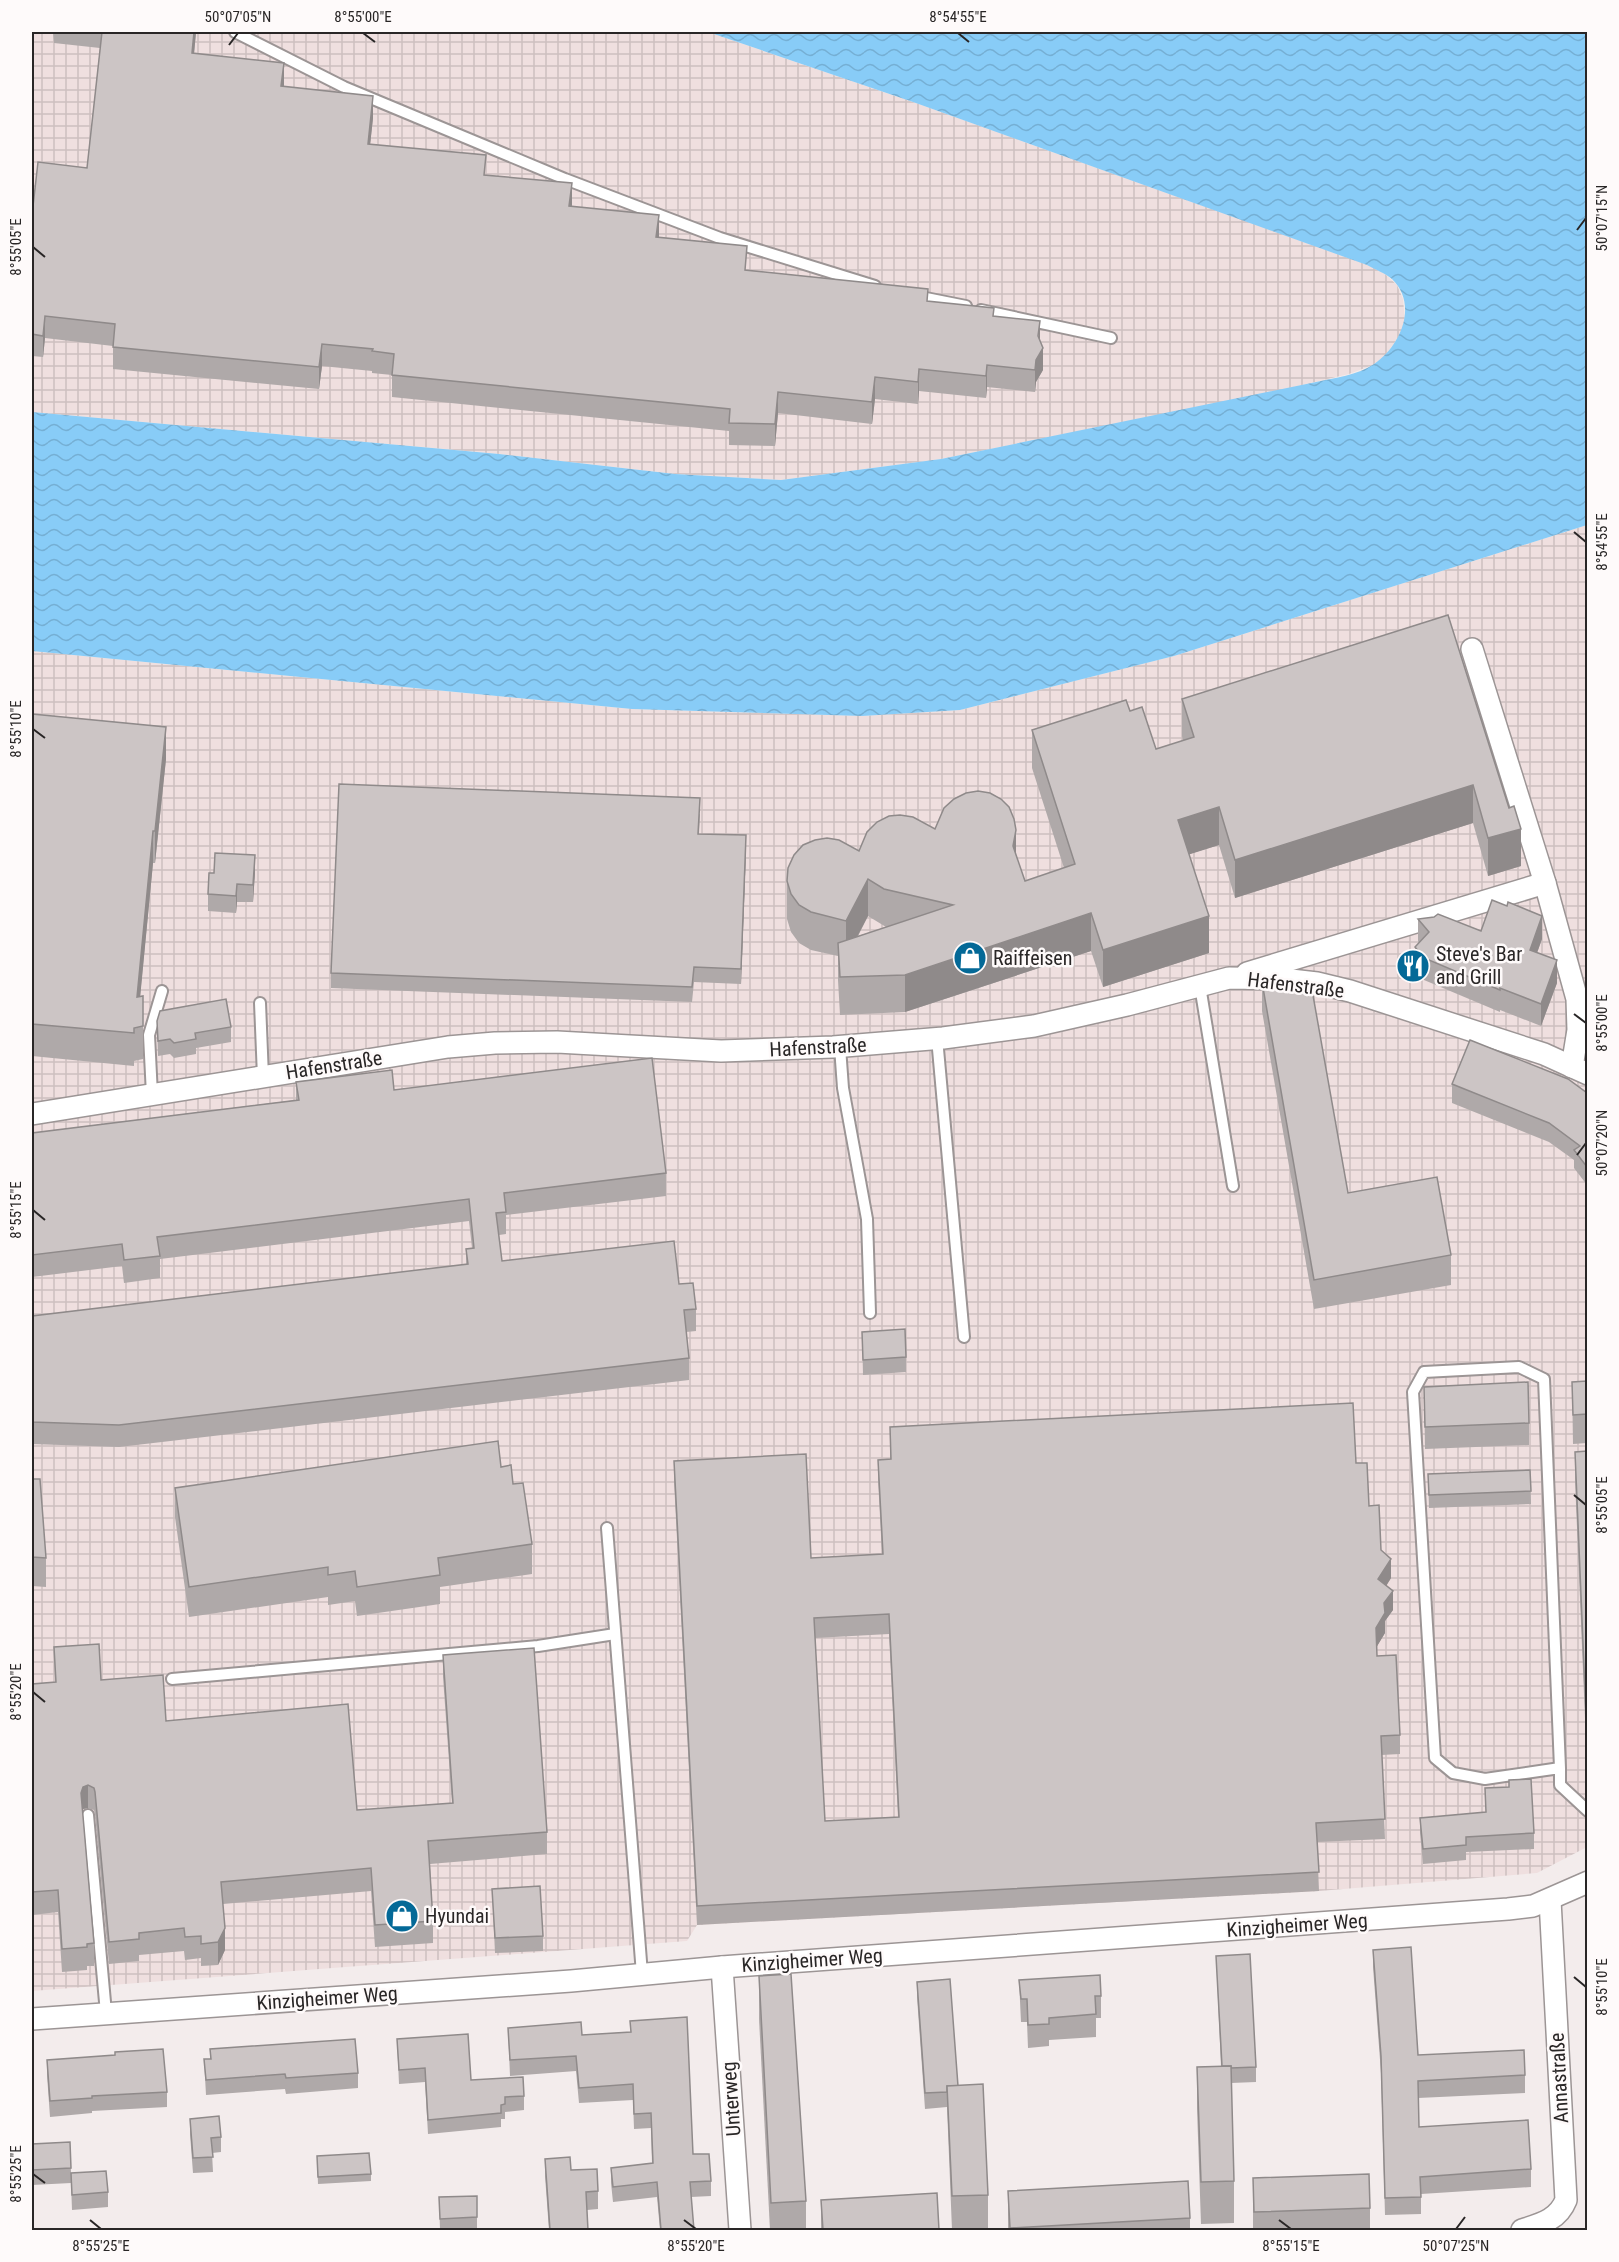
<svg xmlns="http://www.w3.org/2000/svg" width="1619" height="2262" font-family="'Roboto Condensed',sans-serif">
	<defs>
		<pattern id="industrial-grid" width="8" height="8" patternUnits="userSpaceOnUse" patternTransform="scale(1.5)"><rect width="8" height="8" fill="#efdfdf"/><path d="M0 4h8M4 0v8" fill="none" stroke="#cdbfbf"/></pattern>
		<pattern id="water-waves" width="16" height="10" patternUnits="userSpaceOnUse" patternTransform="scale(1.5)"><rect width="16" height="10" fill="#88ccf7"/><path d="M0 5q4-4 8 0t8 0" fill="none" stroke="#75afd4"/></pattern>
	</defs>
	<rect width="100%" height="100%" fill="#f3ecec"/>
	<g fill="url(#industrial-grid)">
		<polygon points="32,32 708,32 913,102 1368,265 1385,274 1397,285 1403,299 1405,321 1400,335 1385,356 1373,365 1349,374 1268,393 941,459 781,480 675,474 499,454 32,412"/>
		<polygon points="1587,525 1587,1847 1537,1873 1319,1891 697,1925 687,1941 32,1991 32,651 632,709 862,716 960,710 1174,656"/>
	</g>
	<path fill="url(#water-waves)" d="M708 32H1587V525L1174 656 960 710 862 716 632 709 32 651V412L499 454 675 474 781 480 941 459 1316 382C1334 378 1358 375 1374 364 1400 347 1419 305 1392 279 1385 273 1376 270 1367 265L913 102Z"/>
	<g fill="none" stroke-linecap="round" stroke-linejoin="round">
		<g stroke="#9c9595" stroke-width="14">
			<g id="lane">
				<polyline points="235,32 344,87 565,179 720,238 875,286"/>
				<polyline points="916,296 966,306"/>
				<polyline points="981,310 1111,338"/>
				<polyline points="1200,986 1233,1186"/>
				<polyline points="260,1003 263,1077"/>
				<polyline points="937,1038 964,1337"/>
				<polyline points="840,1047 843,1088 867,1219 870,1313"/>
				<polyline points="152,1095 149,1035 162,991"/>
				<polyline points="607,1528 642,1974"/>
				<polyline points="172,1679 538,1646 615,1634"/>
				<polyline points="1560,1768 1485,1779 1453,1773 1435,1758 1413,1392 1424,1372 1519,1367 1544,1379 1560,1768 1560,1785 1588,1811"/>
				<polyline points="88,1815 106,2013"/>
			</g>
		</g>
		<g stroke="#9c9595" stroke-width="24">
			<g id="street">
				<polyline points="1472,649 1545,883 1577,999 1578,1030 1572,1067"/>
				<polyline points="1247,973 1545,883"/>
				<polyline points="32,1114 448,1047 495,1043 557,1042 721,1051 833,1047 943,1038 1034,1026 1127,1005 1229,978 1282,979 1317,983 1350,991 1544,1054 1588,1074"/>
				<polyline points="722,1967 740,2230"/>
				<polyline points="32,2019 571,1981 722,1967 1508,1909 1533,1906 1588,1882"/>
				<path d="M1522 2230C1541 2224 1558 2220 1566 2200L1550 1900"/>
			</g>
		</g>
		<use href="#lane" stroke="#fff" stroke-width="10"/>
		<use href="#street" stroke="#fff" stroke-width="21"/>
	</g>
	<g fill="#afa9a9" fill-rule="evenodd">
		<polygon points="53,32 196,32 194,54 284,87 373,118 370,144 486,175 746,270 928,301 994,316 1040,340 1043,370 1036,382 1035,392 987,387 986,398 919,391 918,404 875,399 872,424 778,413 775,446 729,445 729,431 392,397 392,375 372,373 372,371 322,366 319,389 113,369 113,346 45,338 43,357 32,356 32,215 87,168 100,48 54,43"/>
		<path d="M1448 615 1521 866 1488 876 1473 823 1235 898 1219 845 1189 854 1209 953 1103 987 1091 951 905 1012 840 1015 838 980V956L811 950 799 943 791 932 787 919V881L859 851 935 829 1016 855 1025 881 1064 868 1032 768V730L1130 711 1156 749 1183 741 1182 736V699ZM868 916 886 927 858 936Z"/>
		<polygon points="32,714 166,759 155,863 153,863 140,996 143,996 143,1059 134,1061 134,1066 32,1056"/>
		<polygon points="700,814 699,834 746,850 741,984 694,982 692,1002 331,988 331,973"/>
		<polygon points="255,872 253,902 237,902 236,913 208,911 208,894 214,873"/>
		<polygon points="1418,919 1481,931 1542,939 1537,953 1557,983 1541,1026 1500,1010 1500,1012 1424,980 1415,970 1415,947 1419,943 1418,941"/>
		<polygon points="1262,982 1348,1193 1451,1255 1451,1285 1314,1309 1262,1011"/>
		<polygon points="157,1021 231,1027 231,1042 196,1048 196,1054 174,1058 170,1054 158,1056"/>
		<polygon points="296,1082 394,1090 666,1173 666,1196 506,1215 506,1234 499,1235 502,1261 679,1284 696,1309 696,1331 686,1332 689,1358 689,1380 119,1447 32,1444 32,1316 466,1265 466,1249 472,1248 469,1221 160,1259 160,1278 124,1283 122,1266 32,1277 32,1133 296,1100"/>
		<polygon points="1452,1084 1587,1093 1587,1185 1574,1168 1574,1160 1549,1142 1452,1103"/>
		<polygon points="862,1332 906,1357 906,1372 863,1375"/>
		<polygon points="1587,1381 1587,1443 1573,1444 1572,1382"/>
		<polygon points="1424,1387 1529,1423 1529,1445 1425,1449"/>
		<path d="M890 1427 1356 1463 1381 1550 1391 1578 1386 1586 1393 1610 1385 1621V1633L1377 1646V1656L1400 1735V1754L1381 1755 1385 1839 1317 1842 1319 1891 697 1925 674 1481V1461L811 1558 882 1554 878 1479V1460L890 1459ZM889 1634 898 1817 825 1821 815 1638Z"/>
		<polygon points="1587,1451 1587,1766 1575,1480 1575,1452"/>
		<polygon points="501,1467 513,1484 532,1544 532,1574 440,1587 440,1604 357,1616 355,1601 328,1605 328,1597 189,1617 175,1517 175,1488"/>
		<polygon points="1530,1470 1531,1504 1429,1508 1428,1474"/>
		<polygon points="32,1479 46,1558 46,1587 32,1586"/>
		<polygon points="54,1647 101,1680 166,1721 357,1810 452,1803 443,1677 443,1655 547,1832 547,1854 430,1864 433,1921 433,1943 375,1947 371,1891 223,1904 225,1950 218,1965 201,1966 201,1958 185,1960 184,1951 139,1955 139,1961 109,1964 95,1814 94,1810 88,1808 83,1809 82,1812 94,1943 94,1966 87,1966 87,1970 62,1972 58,1912 32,1915 32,1684 55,1682"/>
		<polygon points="1485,1788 1534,1833 1534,1849 1466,1852 1466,1860 1423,1864 1420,1833 1420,1818 1486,1812"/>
		<polygon points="492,1889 543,1936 543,1951 495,1953"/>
		<polygon points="1373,1950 1418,2055 1525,2075 1525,2093 1418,2098 1419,2127 1531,2169 1531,2187 1421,2194 1421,2214 1385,2215 1381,2073 1373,1967"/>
		<polygon points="1216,1956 1256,2067 1256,2082 1231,2083 1234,2181 1234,2223 1201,2224 1197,2109 1197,2067 1221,2066"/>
		<polygon points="759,1976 806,2201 806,2230 770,2230 759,2019"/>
		<polygon points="1019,1980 1101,1996 1101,2018 1096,2018 1096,2037 1049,2040 1049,2046 1028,2048 1027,2022 1021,2022"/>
		<polygon points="917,1982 958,2086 988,2195 988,2230 952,2230 947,2107 925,2109 917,1997"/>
		<polygon points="508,2028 582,2035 630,2032 693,2154 711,2181 711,2196 691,2197 694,2230 660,2230 657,2197 613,2202 611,2183 611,2168 652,2163 651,2128 634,2129 633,2100 579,2103 576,2071 510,2076"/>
		<polygon points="397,2039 471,2080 524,2096 524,2110 505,2112 505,2119 501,2119 501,2127 428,2134 425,2082 399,2084"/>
		<polygon points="210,2049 358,2073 358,2088 286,2094 285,2089 206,2095 204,2059 210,2059"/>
		<polygon points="115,2055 167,2092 167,2107 92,2111 92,2113 50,2117 47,2075 47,2060"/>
		<polygon points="190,2119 221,2137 221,2152 212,2153 213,2172 193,2173 190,2134"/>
		<polygon points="70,2142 71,2173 108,2192 108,2207 72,2210 71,2183 32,2185 32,2144"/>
		<polygon points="317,2156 371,2174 371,2181 318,2184"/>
		<polygon points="545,2159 571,2170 598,2191 598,2209 587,2210 588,2230 549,2230 545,2176"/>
		<polygon points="1253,2178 1370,2208 1370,2230 1253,2230"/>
		<polygon points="1008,2191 1190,2218 1190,2230 1008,2230"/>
		<polygon points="477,2196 477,2230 440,2230 439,2197"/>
		<polygon points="821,2200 939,2230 821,2230"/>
	</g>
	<g fill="#8f8a8a">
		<polygon points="194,32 196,32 192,75 192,53"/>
		<polygon points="284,63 284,85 281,108 281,86"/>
		<polygon points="373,96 373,118 368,165 368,144"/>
		<polygon points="572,183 572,205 569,228 569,206"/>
		<polygon points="659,215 659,237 656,259 656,237"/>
		<polygon points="45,316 45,338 43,357 43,336"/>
		<polygon points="1040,321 1040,343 1043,348 1043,370 1036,382 1035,392 1035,370"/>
		<polygon points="322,344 322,366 319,389 319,367"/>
		<polygon points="987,365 987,387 986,398 986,376"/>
		<polygon points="919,369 919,391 918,404 918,382"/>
		<polygon points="875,377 875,399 872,424 872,402"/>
		<polygon points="778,392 778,413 775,446 775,424"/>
		<polygon points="166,727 166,759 155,863 155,831"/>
		<polygon points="1473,785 1473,823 1235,898 1235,860"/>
		<polygon points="1219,807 1219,845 1178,858 1178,820"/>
		<polygon points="1521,829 1521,866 1488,876 1488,838"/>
		<polygon points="1016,830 1016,868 1013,846"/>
		<polygon points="153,831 153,863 137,1030 137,997"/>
		<polygon points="746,835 746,850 741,984 741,969"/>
		<polygon points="255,855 255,872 253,902 253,885"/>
		<polygon points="868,879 868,916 846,958 846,921"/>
		<polygon points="237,884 237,902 236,913 236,896"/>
		<polygon points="1091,913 1091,951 905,1012 905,975"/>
		<polygon points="1209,916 1209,953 1103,987 1103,950"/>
		<polygon points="1542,916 1542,939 1530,972 1530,950"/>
		<polygon points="1557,960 1557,983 1541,1026 1541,1004"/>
		<polygon points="1391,1559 1391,1578 1378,1599 1378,1579"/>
		<polygon points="1393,1591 1393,1610 1385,1621 1385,1633 1376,1648 1376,1628 1384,1603"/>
		<polygon points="88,1785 88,1808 83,1809 81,1816 81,1793 83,1787"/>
		<polygon points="225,1928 225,1950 218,1965 218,1942"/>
	</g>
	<g fill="#ccc5c5" stroke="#8f8a8a" stroke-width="1.5" fill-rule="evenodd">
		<polygon points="102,32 194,32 192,53 284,63 281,86 373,96 368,144 486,155 484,175 572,183 569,206 659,215 656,237 747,246 745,270 928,289 927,301 994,308 993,316 1040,321 1038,336 1043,348 1036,360 1035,370 987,365 986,376 919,369 918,382 875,377 872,402 778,392 775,424 729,423 730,409 392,375 394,354 372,351 373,349 322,344 319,367 113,347 115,324 45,316 43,336 32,334 32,215 38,162 87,168"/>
		<polygon points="1448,615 1509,808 1514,806 1521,829 1488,838 1473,785 1235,860 1219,807 1178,820 1209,916 1103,950 1091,913 905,975 840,977 838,943 953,905 884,889 868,879 846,921 811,912 799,905 791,894 787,881 788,868 794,855 803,845 815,840 827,838 839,840 859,851 867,832 877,822 889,816 900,815 913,817 935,829 944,808 954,799 966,793 978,791 990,793 1001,799 1009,807 1014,819 1016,830 1013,846 1025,881 1075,864 1032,730 1126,700 1130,711 1142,707 1156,749 1194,737 1182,699"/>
		<polygon points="32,714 166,727 155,831 153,831 137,997 143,996 143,1026 134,1028 134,1033 32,1024"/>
		<polygon points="339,784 700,798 698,834 746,835 741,969 694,967 692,987 331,973"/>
		<polygon points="215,853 255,855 253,885 237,884 236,896 208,894 209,873 214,873"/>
		<polygon points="1492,900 1507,906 1508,902 1542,916 1530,950 1557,960 1541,1004 1500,988 1500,990 1424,958 1415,947 1429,932 1418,919 1434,917 1438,914 1481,931"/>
		<polygon points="1262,982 1311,984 1348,1193 1437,1177 1451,1255 1314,1280"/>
		<polygon points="226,999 231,1027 195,1033 196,1039 174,1043 170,1039 158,1041 157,1021 160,1011"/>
		<polygon points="1470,1040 1568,1079 1587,1093 1587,1167 1574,1150 1580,1146 1549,1123 1452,1084"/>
		<polygon points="652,1058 666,1173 504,1193 506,1212 496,1213 502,1261 674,1241 679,1284 693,1283 696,1309 684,1310 689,1358 119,1425 32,1422 32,1316 468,1264 466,1249 474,1248 469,1199 157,1237 160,1256 124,1260 122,1244 32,1255 32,1133 299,1100 296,1082 392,1070 394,1090"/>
		<polygon points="905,1329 906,1357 863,1360 862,1332"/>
		<polygon points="1587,1381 1587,1414 1573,1415 1572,1382"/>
		<polygon points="1528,1382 1529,1423 1425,1427 1424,1387"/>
		<path d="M1353 1403 1356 1463H1367L1369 1506 1379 1505 1381 1550 1391 1559 1378 1579 1393 1591 1384 1603 1385 1613 1376 1628 1377 1656 1396 1655 1400 1735 1381 1736 1385 1819 1316 1823 1319 1872 697 1906 674 1461 806 1454 811 1558 883 1554 878 1460 891 1459 890 1427ZM889 1614 899 1817 825 1821 814 1618Z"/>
		<polygon points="498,1441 501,1467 511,1465 513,1484 523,1483 532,1544 438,1558 440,1575 357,1587 355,1571 328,1575 328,1567 189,1587 175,1488"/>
		<polygon points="1587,1451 1587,1738 1575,1452"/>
		<polygon points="1530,1470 1531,1491 1429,1495 1428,1474"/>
		<polygon points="32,1479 40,1479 46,1558 32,1557"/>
		<polygon points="99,1644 101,1680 163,1675 166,1721 348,1704 357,1810 453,1803 443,1655 534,1648 547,1832 428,1841 433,1921 375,1925 371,1868 221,1882 225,1928 218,1942 201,1944 201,1936 185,1937 184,1928 139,1933 139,1939 109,1942 95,1792 94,1788 88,1785 83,1787 81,1793 94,1943 87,1944 87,1947 62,1949 58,1890 32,1892 32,1684 56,1682 54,1647"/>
		<polygon points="1531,1779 1534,1833 1466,1837 1466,1845 1423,1849 1420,1818 1486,1812 1485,1788 1509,1787 1509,1780"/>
		<polygon points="540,1886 543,1936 495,1938 492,1889"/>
		<polygon points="1411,1947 1418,2055 1524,2050 1525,2075 1418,2081 1419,2127 1528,2120 1531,2169 1420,2177 1421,2197 1385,2198 1381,2056 1373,1950"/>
		<polygon points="1250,1954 1256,2067 1231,2068 1231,2066 1222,2066 1216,1956"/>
		<polygon points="791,1974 806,2201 771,2203 759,1976"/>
		<polygon points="1100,1975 1101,1996 1095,1996 1096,2014 1049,2018 1049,2024 1028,2025 1027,1999 1021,1999 1019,1980"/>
		<polygon points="950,1979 958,2086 947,2086 947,2092 925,2093 917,1982"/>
		<polygon points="687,2017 693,2154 709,2154 711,2181 690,2182 694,2230 661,2230 657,2182 613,2187 611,2168 653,2163 651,2113 634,2114 633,2084 579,2088 576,2056 510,2060 508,2028 581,2022 582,2035 631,2032 630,2021"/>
		<polygon points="468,2034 471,2080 523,2077 524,2096 505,2097 505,2104 501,2105 501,2113 428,2120 425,2068 399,2070 397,2039"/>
		<polygon points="355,2039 358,2073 286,2078 285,2074 206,2080 204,2059 211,2059 210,2049"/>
		<polygon points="163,2049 167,2092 92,2096 92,2098 50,2101 47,2060 115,2055 115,2052"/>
		<polygon points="1231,2066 1234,2181 1201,2182 1197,2067"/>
		<polygon points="983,2084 988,2195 952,2196 947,2086"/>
		<polygon points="219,2116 221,2137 211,2138 213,2157 193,2158 190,2119"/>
		<polygon points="70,2142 71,2168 32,2170 32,2144"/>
		<polygon points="369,2153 371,2174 318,2177 317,2156"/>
		<polygon points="570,2157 571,2170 597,2169 598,2191 586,2192 588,2230 550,2230 545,2159"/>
		<polygon points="106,2171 108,2192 72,2195 71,2173"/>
		<polygon points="1369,2174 1370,2208 1254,2212 1253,2178"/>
		<polygon points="1188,2181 1190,2218 1010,2228 1008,2191"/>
		<polygon points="937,2193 939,2230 823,2230 821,2200"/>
		<polygon points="477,2196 477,2217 440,2219 439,2197"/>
	</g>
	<path fill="none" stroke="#292626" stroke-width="2" d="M363 33 375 42M958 33 969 42M229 45 238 33M1577 230 1586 218M33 247 45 257M1574 532 1586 542M33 729 45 738M1574 1014 1586 1023M1577 1155 1586 1143M33 1210 45 1220M1574 1495 1586 1505M33 1692 45 1702M1574 1977 1586 1987M33 2174 45 2183M90 2220 101 2229M684 2220 696 2229M1279 2220 1291 2229M1456 2229 1465 2217"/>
	<defs>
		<g id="shop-disc" transform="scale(1.725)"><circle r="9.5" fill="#046997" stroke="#fefafa"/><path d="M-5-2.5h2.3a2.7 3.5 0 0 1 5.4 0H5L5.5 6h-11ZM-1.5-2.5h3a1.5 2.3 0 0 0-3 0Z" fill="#fff"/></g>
		<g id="restaurant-disc" transform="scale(1.725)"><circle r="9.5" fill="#046997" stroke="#fefafa"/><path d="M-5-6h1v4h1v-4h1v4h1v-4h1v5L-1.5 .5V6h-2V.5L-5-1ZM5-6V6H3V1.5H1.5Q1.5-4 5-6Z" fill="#fff"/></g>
	</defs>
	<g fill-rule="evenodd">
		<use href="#shop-disc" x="970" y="958"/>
		<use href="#restaurant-disc" x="1413" y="966"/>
		<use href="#shop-disc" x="402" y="1916"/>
	</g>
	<g text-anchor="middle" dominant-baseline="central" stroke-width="5" stroke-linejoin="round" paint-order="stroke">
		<g font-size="20" fill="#292626" stroke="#fefafa" text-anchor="start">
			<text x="1436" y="954">Steve's Bar<tspan x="1436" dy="23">and Grill</tspan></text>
			<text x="993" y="958">Raiffeisen</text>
			<text x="425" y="1916">Hyundai</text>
		</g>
		<g font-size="20" fill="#292626" stroke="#fefafa">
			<text transform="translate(1296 985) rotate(7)">Hafenstraße</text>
			<text transform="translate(818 1047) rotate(-3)">Hafenstraße</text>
			<text transform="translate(334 1065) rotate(-9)">Hafenstraße</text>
			<text transform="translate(1297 1925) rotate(-4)">Kinzigheimer Weg</text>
			<text transform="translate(812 1960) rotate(-4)">Kinzigheimer Weg</text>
			<text transform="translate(327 1998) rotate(-4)">Kinzigheimer Weg</text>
			<text transform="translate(1559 2078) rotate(-93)">Annastraße</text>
			<text transform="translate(731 2099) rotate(-94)">Unterweg</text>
		</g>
	</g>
	<rect width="1619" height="2262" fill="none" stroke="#fefafa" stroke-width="66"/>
	<rect x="33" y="33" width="1553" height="2196" fill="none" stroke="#292626" stroke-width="2"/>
	<g font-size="15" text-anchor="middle" fill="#292626">
		<text x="238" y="22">50°07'05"N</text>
		<text x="363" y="22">8°55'00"E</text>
		<text x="958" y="22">8°54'55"E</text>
		<text transform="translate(1602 218) rotate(-90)" y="5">50°07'15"N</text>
		<text transform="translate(16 247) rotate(-90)" y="5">8°55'05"E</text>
		<text transform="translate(1602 542) rotate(-90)" y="5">8°54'55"E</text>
		<text transform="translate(16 729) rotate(-90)" y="5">8°55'10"E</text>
		<text transform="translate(1602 1023) rotate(-90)" y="5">8°55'00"E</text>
		<text transform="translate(1602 1143) rotate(-90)" y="5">50°07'20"N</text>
		<text transform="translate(16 1210) rotate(-90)" y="5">8°55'15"E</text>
		<text transform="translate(1602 1505) rotate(-90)" y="5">8°55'05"E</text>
		<text transform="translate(16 1692) rotate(-90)" y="5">8°55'20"E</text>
		<text transform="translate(1602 1987) rotate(-90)" y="5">8°55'10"E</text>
		<text transform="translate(16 2174) rotate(-90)" y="5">8°55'25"E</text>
		<text x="101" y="2251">8°55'25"E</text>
		<text x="696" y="2251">8°55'20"E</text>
		<text x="1291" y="2251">8°55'15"E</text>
		<text x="1456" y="2251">50°07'25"N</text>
	</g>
</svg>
